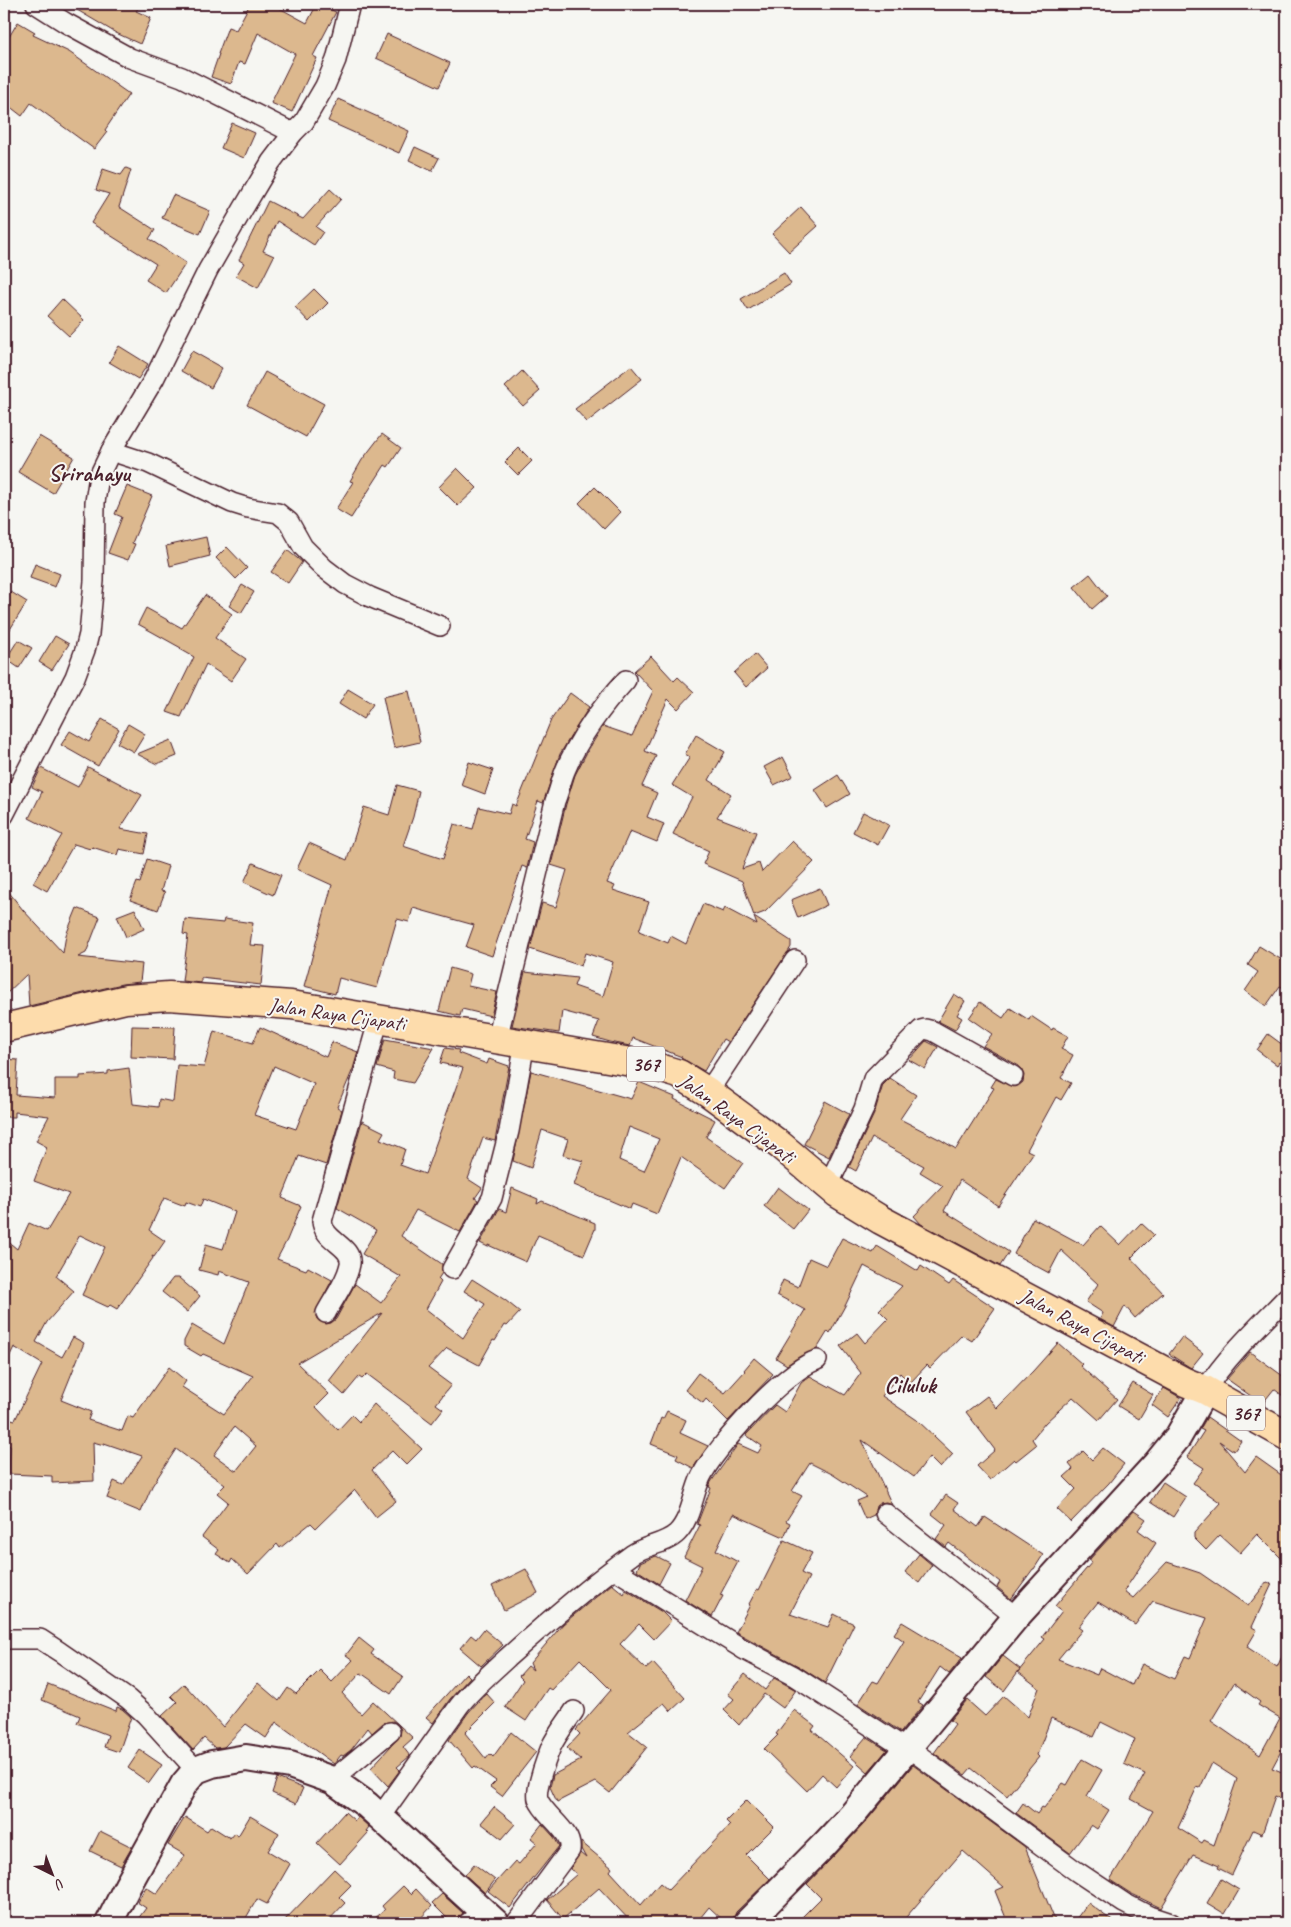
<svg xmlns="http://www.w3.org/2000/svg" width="1291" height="1927" font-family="Caveat,sans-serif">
	<rect width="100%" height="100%" fill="#f6f6f2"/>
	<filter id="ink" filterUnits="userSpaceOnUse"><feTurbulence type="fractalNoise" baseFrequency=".02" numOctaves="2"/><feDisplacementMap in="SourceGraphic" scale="10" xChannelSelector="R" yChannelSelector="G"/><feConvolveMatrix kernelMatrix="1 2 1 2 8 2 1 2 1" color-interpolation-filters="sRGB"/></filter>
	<g filter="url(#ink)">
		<g fill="#dcb88e" stroke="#4a1f2b" fill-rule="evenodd">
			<polygon points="67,4 142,4 136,11 151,18 140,44 116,33"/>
			<polygon points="250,4 272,4 307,23 317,4 336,12 313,56 317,58 292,112 271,103 295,54 258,33 245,64 239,62 231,84 211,77 219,54 218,54 228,27 236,30"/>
			<polygon points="18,22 35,32 33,35 69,52 129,94 105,130 107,132 94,149 31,103 22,116 4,102 4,45"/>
			<polygon points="387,34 450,63 439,87 376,58"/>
			<polygon points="338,99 409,131 399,153 328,121"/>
			<polygon points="232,123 255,133 244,158 221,148"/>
			<polygon points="415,147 439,158 432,171 409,160"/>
			<polygon points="126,168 131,170 119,207 155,230 149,239 186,263 166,293 146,280 156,264 91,223 109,194 96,190 103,169 121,175"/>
			<polygon points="330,189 341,199 316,227 323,232 314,245 277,221 263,251 274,256 258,288 236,276 244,263 239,260 268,201 303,219"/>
			<polygon points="173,195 210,211 200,234 162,218"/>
			<polygon points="801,207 818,226 789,252 772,234"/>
			<polygon points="784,273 791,284 748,310 741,299"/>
			<polygon points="314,289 328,303 309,322 295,307"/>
			<polygon points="62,299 84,320 69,336 47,316"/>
			<polygon points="119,346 148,364 138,379 109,362"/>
			<polygon points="192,351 222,368 211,388 181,371"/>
			<polygon points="631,366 642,379 587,422 575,409"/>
			<polygon points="522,371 540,391 523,406 505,387"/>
			<polygon points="265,372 324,404 306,437 247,405"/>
			<polygon points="382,434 401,448 388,467 385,465 351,518 336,509 353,482 350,481 362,460"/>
			<polygon points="39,436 74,457 53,493 18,472"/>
			<polygon points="519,448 532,461 518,475 505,462"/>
			<polygon points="457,468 477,488 458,506 439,487"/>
			<polygon points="127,486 152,496 132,543 135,544 128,560 108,553 122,517 115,514"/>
			<polygon points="595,487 620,512 604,529 579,503"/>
			<polygon points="206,537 210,556 170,566 166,546"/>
			<polygon points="227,547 247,568 236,579 216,558"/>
			<polygon points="287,550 302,562 288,583 271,572"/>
			<polygon points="35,564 60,574 55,587 30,578"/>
			<polygon points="1090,574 1107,596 1092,609 1074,587"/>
			<polygon points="242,585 254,592 241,613 229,606"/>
			<polygon points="11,592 27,602 4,639 4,603"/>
			<polygon points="205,595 232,614 215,638 246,659 231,681 206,664 181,717 167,712 194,657 180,649 181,648 138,624 146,608 182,628"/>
			<polygon points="55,636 69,644 52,670 39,662"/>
			<polygon points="18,640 32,648 19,668 6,659"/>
			<polygon points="755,654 767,668 746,687 734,673"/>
			<polygon points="651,656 674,681 678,677 694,692 678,709 668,699 645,751 656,756 642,786 657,793 647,817 664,824 657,842 630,831 607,883 615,886 613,890 649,902 639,931 668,943 671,936 686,944 703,904 723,912 725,908 757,925 754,917 791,941 791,947 788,952 728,1042 723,1039 704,1071 681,1058 682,1057 633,1038 630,1046 610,1042 593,1037 599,1021 562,1011 559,1033 512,1026 525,972 577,978 574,986 603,996 613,962 585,953 581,966 530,949 542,903 556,907 567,870 551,865 566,804 575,775 587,752 603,726 632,736 653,691 634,671"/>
			<polygon points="348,689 373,704 363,719 339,704"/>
			<polygon points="409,691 420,742 394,748 383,697"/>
			<polygon points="570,693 589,707 560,754 543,803 538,801 525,839 533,842 527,868 522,866 492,956 466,947 474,925 413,908 409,922 397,919 377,988 339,978 335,994 304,986 332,885 297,869 309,843 347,860 364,807 389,815 397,785 419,791 413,817 403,846 443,859 454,824 473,829 479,807 509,814 512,804 516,806 551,720"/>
			<polygon points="102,719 119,729 98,766 61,745 70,731 89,742"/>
			<polygon points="128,724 145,734 134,752 117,743"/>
			<polygon points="696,735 725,752 709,780 731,794 717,817 756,832 742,869 759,863 762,872 792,841 814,862 765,912 754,916 742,881 703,864 709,851 673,834 692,797 672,785 690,757 685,754"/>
			<polygon points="171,740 177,756 157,764 137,754"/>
			<polygon points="783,757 793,776 774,785 764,767"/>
			<polygon points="469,762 493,770 485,794 461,785"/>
			<polygon points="88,767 142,795 120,829 148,834 144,854 119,849 117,855 92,847 90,849 74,844 47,891 33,883 62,835 29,818 42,792 32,787 41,768 78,787"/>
			<polygon points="838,775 850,794 827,808 815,790"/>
			<polygon points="863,812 889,825 878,845 853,832"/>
			<polygon points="147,859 168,866 161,891 165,892 158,910 130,900 137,882 140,883"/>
			<polygon points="253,863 281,875 273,895 244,882"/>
			<polygon points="4,886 23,910 63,953 66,935 77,908 100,917 86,953 78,957 142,964 140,982 122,984 29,1006 27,974 4,996"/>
			<polygon points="820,888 827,905 798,918 791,900"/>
			<polygon points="135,909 144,929 126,937 117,916"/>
			<polygon points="185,919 223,923 224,919 253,923 250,945 265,946 261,985 201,978 201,983 182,981 188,935 183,934"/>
			<polygon points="1259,946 1287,963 1287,990 1280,986 1266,1006 1245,991 1258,972 1248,965"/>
			<polygon points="450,968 471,974 468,986 497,992 491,1016 462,1009 460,1016 439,1011"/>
			<polygon points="954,994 965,1001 957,1015 962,1018 955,1030 938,1021"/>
			<polygon points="980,1002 1003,1018 1010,1008 1029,1020 1031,1016 1052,1030 1053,1028 1068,1036 1061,1049 1073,1055 1061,1078 1071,1083 1061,1100 1056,1097 1027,1150 1033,1153 998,1206 960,1180 944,1211 1009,1252 1000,1266 921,1224 914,1216 943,1186 920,1172 924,1166 872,1138 856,1171 849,1167 874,1114 883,1085 890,1078 916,1095 900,1119 941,1140 956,1149 994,1088 991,1087 996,1079 1013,1087 1018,1086 1023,1082 1024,1075 1019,1066 983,1046 992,1034 969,1018"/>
			<polygon points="132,1026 175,1027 173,1059 131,1057"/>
			<path d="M260 1027 326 1057 332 1042 358 1052 353 1069 337 1107 342 1110 326 1165 299 1156 282 1198 301 1206 287 1240 277 1259 306 1270 308 1267 332 1280 315 1313 317 1319 326 1324 331 1323 336 1319 355 1284 381 1303 401 1277 362 1254 376 1230 337 1208 362 1121 384 1132 380 1139 405 1149 400 1165 425 1174 463 1068 440 1063 445 1048 459 1050 458 1053 487 1064 489 1059 509 1066 495 1141 483 1138 468 1179 482 1188 475 1198 478 1200 460 1232 416 1210 401 1236 442 1264V1273L438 1279 441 1282 426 1309 463 1338 485 1304 464 1291 472 1279 505 1300 520 1312 507 1326 505 1325 495 1341 493 1340 479 1365 447 1348 428 1368 451 1385 436 1404 443 1409 432 1423 367 1374 362 1379 359 1377 344 1395 329 1381 382 1313 297 1363 329 1394 316 1407 338 1430 352 1415 359 1422 374 1404 422 1449 406 1465 392 1451 372 1470 396 1501 376 1517 355 1490 316 1528 311 1523 280 1548 277 1544 248 1574 232 1559 230 1563 216 1554 219 1550 202 1537 228 1502 217 1493 225 1485 176 1449 152 1486 141 1512 107 1498 114 1481 123 1485 142 1456 104 1443V1445L93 1442 94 1481 52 1483V1476L9 1474 10 1446 4 1444V1417L15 1420 42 1364 14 1347 4 1368V1238L17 1249 29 1223 47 1231 69 1194 34 1181 47 1147 36 1141 49 1116 15 1112V1117H4V1059L18 1060 16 1095 55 1098V1079H80V1076L108 1074V1071L129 1068 133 1104 158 1107 159 1099 173 1102 177 1065 204 1067 214 1031 253 1043ZM274 1066 314 1084 296 1129 254 1115ZM164 1198 185 1206 186 1202 200 1207 203 1199 235 1212 223 1249 206 1244 199 1270 218 1275 219 1271 249 1282 224 1344 192 1325 184 1341V1346L201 1356 203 1354 253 1376 224 1414 182 1387 186 1381 169 1367 133 1418 128 1416 122 1431 88 1420 91 1412 61 1400 84 1343 73 1337 62 1357 36 1342 47 1322 74 1291 56 1276 80 1235 105 1247 82 1295 108 1307 110 1305 117 1309 153 1258 152 1256 154 1257 165 1241 149 1230ZM234 1427 256 1446 236 1471 214 1455Z"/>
			<polygon points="1268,1034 1287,1048 1287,1069 1279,1062 1277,1065 1257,1050"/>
			<polygon points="385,1039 434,1048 413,1083 393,1079 394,1072 377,1067"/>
			<polygon points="926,1041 938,1047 925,1069 909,1060"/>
			<path d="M531 1071 631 1099 639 1082 675 1097 674 1099 715 1120 706 1137 743 1163 725 1188 681 1157 657 1214 632 1204 630 1209 574 1185 583 1161 563 1155 568 1139 542 1130 531 1168 513 1161ZM629 1127 659 1139 644 1171 619 1160Z"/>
			<polygon points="825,1101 849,1114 829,1157 804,1144"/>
			<polygon points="778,1187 808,1210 793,1229 764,1206"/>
			<polygon points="512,1188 538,1199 537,1204 542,1201 595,1223 595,1229 584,1255 538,1235 526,1262 488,1245 488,1247 480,1243 499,1209 506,1212"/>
			<polygon points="1033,1218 1083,1245 1100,1226 1120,1245 1141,1223 1154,1235 1131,1258 1163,1293 1135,1318 1125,1306 1114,1327 1100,1319 1103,1313 1086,1302 1098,1284 1061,1250 1049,1273 1014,1254"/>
			<polygon points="842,1238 873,1253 877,1246 918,1271 921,1266 949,1285 953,1280 995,1308 972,1341 962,1335 930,1368 927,1365 910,1383 900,1373 882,1396 917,1420 953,1454 940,1468 929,1457 914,1477 862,1440 892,1505 886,1502 880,1503 876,1506 874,1515 865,1519 857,1501 867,1497 832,1474 810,1463 792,1491 802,1496 786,1521 790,1523 784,1537 733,1514 716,1550 738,1562 720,1595 723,1596 712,1617 685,1600 702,1566 684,1557 700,1525 697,1524 711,1488 709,1487 711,1482 738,1444 758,1453 762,1446 746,1435 775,1405 785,1412 801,1383 810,1376 845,1395 861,1373 840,1346 857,1333 865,1343 888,1319 879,1310 902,1286 864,1266 846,1304 830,1333 828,1331 817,1349 799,1357 787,1365 776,1358 805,1310 777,1295 783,1280 798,1287 809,1258 827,1266"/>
			<polygon points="173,1278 179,1278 200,1296 187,1312 162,1292"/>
			<polygon points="1182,1337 1203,1353 1191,1368 1169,1354"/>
			<polygon points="1058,1343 1082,1364 1080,1366 1117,1399 1099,1420 1073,1397 1045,1423 1032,1439 1036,1445 1016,1461 1014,1459 990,1480 977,1466 995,1450 966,1412 987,1396 997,1408 1033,1371"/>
			<polygon points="1250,1352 1287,1379 1287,1399 1274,1389 1262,1404 1227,1379"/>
			<polygon points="754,1358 773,1374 728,1421 706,1399 703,1403 685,1390 698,1373 725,1393 745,1371 744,1370"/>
			<polygon points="1133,1383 1153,1395 1139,1419 1118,1406"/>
			<polygon points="1164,1388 1181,1398 1168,1417 1152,1405"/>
			<polygon points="667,1411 686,1420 680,1433 708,1446 693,1468 676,1459 678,1455 651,1444 661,1418 663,1419"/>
			<polygon points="1207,1417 1241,1441 1234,1451 1219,1441 1245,1472 1256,1457 1287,1479 1287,1564 1257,1534 1240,1553 1220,1535 1206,1550 1194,1538 1194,1533 1221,1503 1193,1483 1204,1468 1187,1457 1204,1431 1200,1429"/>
			<polygon points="1103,1448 1124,1464 1109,1483 1071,1522 1057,1509 1076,1489 1064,1477 1073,1469 1069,1464 1083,1451 1092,1460"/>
			<polygon points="1163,1482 1186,1497 1173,1517 1150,1502"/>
			<polygon points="946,1495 958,1503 954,1509 978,1527 985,1517 1043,1555 1034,1569 1033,1569 1011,1599 997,1587 1000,1582 949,1543 946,1547 936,1539 946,1525 932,1514"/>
			<path d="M1134 1511 1146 1519 1138 1530 1156 1543 1124 1591 1133 1598 1167 1562 1200 1573 1248 1606 1267 1582 1272 1584 1252 1627 1257 1630 1247 1647 1277 1667 1287 1646V1740L1272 1768 1287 1774V1801L1275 1796 1262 1834 1253 1830 1232 1875 1218 1868 1219 1866 1193 1855 1161 1908 1130 1893 1110 1880 1153 1811 1131 1799 1145 1774 1124 1764 1135 1739 1101 1722 1094 1737 1051 1718 1037 1755 1039 1757 1007 1796 971 1768 965 1775 934 1753 955 1724 950 1720 967 1700 985 1716 1004 1696 1028 1717 1039 1688 1018 1672 1045 1639 1042 1637 1062 1611 1055 1606 1092 1562 1089 1560ZM1153 1601 1207 1618 1190 1658 1185 1656 1174 1679 1142 1664 1132 1685 1100 1668 1097 1675 1058 1659 1082 1630 1078 1627 1098 1602 1135 1625ZM1234 1683 1260 1702 1258 1705 1280 1718 1260 1755 1211 1721ZM1212 1763 1237 1779 1214 1845 1204 1840 1202 1843 1178 1828 1197 1787 1200 1788Z"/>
			<polygon points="784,1540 812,1553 801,1573 809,1577 790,1614 828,1627 834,1614 854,1624 825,1683 800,1667 736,1632 750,1605 749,1604 757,1589 759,1590"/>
			<polygon points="919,1554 932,1565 919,1583 905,1572"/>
			<polygon points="656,1556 670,1563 659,1584 637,1570 640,1563"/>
			<polygon points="526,1569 538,1593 504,1610 492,1586"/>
			<polygon points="612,1584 624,1594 626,1590 662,1612 671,1621 654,1639 639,1624 620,1644 646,1669 653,1663 685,1698 671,1711 664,1703 628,1732 647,1747 610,1793 596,1782 557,1802 550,1787 553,1775 581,1760 567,1748 580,1734 576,1730 611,1690 580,1659 551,1690 548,1688 526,1721 505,1707 523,1680 519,1676 528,1666 533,1670 530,1663 563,1624"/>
			<polygon points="902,1622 962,1658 949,1674 940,1667 918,1702 923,1705 901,1732 858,1704 873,1681 878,1683 904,1641 894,1634"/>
			<polygon points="484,1629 503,1645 481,1666 460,1648 471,1635 476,1639"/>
			<polygon points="359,1638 374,1650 371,1654 403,1676 391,1694 361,1673 342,1693 361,1714 373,1701 413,1738 403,1747 410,1756 397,1767 400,1770 388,1786 371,1768 400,1736 401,1730 398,1724 393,1721 383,1723 372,1733 368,1728 351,1750 343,1756 341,1755 334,1764 276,1722 266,1738 246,1724 224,1747 215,1748 204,1738 193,1750 162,1716 177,1702 171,1696 184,1684 223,1727 258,1683 279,1701 288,1688 296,1694 320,1670 332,1682 353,1660 346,1655"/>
			<polygon points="1003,1656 1020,1669 1004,1691 986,1677"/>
			<polygon points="466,1673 470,1677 450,1699 433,1723 426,1717"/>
			<polygon points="745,1674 765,1690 774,1678 796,1690 783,1708 764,1694 739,1725 724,1710 734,1699 728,1694"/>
			<polygon points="48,1684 116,1711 117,1707 122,1709 131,1717 119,1752 104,1747 108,1735 77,1723 80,1716 42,1700"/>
			<polygon points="486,1693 495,1703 465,1733 486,1759 490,1754 493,1757 511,1732 536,1752 502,1796 490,1787 496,1781 475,1766 473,1768 449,1740 468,1713"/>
			<polygon points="794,1710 815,1726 812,1730 854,1766 836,1787 822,1774 807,1791 764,1749 778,1735 776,1734"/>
			<polygon points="866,1737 887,1750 868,1772 850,1756"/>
			<polygon points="140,1750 162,1765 149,1783 128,1768"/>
			<polygon points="1082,1759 1102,1770 1087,1796 1109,1810 1097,1829 1091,1825 1070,1853 1016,1813 1023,1803 1037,1814 1042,1807 1044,1808 1063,1783 1067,1785"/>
			<polygon points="913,1765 1025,1847 1056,1923 1008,1923 995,1891 1004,1887 963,1851 901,1923 796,1923 821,1898 807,1884 863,1825"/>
			<polygon points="277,1778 303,1788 296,1804 272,1793"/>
			<polygon points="747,1800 774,1827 746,1855 770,1879 736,1912 732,1923 726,1923 709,1907 696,1923 632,1923 599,1888 563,1919 547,1900 577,1874 570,1869 580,1853 586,1858 581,1849 581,1842 612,1868 610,1871 641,1905 660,1883 668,1890 730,1825 726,1821"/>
			<polygon points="494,1807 515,1824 502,1839 481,1823"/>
			<polygon points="345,1812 355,1821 358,1817 369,1827 366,1831 368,1833 340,1864 317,1843"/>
			<polygon points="250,1816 279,1833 268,1851 290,1864 267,1904 257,1899 243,1923 135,1923 146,1908 137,1902 146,1887 157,1894 185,1855 168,1845 185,1817 207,1831 211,1826 230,1838 234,1833 238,1836"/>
			<polygon points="542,1824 554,1837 559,1846 510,1908 488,1891 515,1861 519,1864 537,1843 531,1838"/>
			<polygon points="100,1831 132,1847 121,1866 90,1851"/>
			<polygon points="474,1864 495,1880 485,1893 465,1875"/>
			<polygon points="334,1869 351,1885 339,1897 345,1903 326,1923 282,1923"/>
			<polygon points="1221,1879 1239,1890 1225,1914 1207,1903"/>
			<polygon points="403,1886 411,1894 416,1889 432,1906 417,1922 411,1916 405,1923 369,1923 385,1910 382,1906"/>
			<polygon points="442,1894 463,1913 452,1923 432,1903"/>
			<polygon points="1088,1903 1115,1923 1073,1923"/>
		</g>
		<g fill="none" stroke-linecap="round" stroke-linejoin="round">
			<g stroke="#4a1f2b" stroke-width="22">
				<g id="street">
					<polyline points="36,4 66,23 130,58 182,77 293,133"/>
					<polyline points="111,451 148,463 232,503 248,508 278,513 289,522 303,547 324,568 345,584 370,597 440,626"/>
					<polyline points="4,815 75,677 85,650 89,634 94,581 95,502 99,476 111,451 154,379 208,270 243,209 271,162 293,133 304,122 325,86 336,60 350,4"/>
					<path d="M497 1039 555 801C559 792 561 781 565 771 578 739 603 705 626 680"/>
					<polyline points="708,1092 795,960"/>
					<polyline points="828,1186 864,1109 873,1079 921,1030 925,1029 933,1031 1013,1076"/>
					<polyline points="452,1269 492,1198 509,1131 525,1043"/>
					<path d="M326 1313C334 1298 347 1281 350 1264 353 1246 323 1241 322 1221L379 1018"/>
					<path d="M1205 1390C1228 1355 1258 1327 1287 1297"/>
					<polyline points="885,1513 1016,1617"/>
					<polyline points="614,1569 743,1649 794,1676 906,1749 917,1754 1076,1871 1124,1903 1147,1915 1171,1923"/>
					<polyline points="4,1639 40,1639 60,1652 128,1699 146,1715 196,1770"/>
					<polyline points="332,1780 390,1732"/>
					<path d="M380 1817 459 1706C473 1688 490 1674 507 1658 547 1622 589 1586 633 1554 646 1545 666 1544 677 1533 691 1519 693 1494 701 1477 715 1447 786 1370 817 1360"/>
					<polyline points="468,1923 484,1912"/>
					<path d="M516 1923 570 1850C573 1831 544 1816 538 1799 535 1788 547 1757 551 1747 557 1734 567 1722 574 1711"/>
				</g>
			</g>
			<g stroke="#4a1f2b" stroke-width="30">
				<g id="secondary">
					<polyline points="109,1923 128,1885 184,1784 196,1770 212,1764 246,1758 290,1765 332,1780 367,1805 496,1923"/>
					<polyline points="747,1923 824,1845 852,1815 1016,1617 1156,1464 1178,1437 1205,1390"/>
				</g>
			</g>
			<g stroke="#4a1f2b" stroke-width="31">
				<polyline id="primary" points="4,1028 126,999 169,996 291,1005 336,1012 649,1065 679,1074 708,1092 780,1145 837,1193 881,1220 1185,1382 1205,1390 1287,1436"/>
			</g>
			<use href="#street" stroke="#f6f6f2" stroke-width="19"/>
			<use href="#secondary" stroke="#f6f6f2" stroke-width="26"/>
			<use href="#primary" stroke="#fddcac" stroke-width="28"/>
		</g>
	</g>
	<g text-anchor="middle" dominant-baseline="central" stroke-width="4" stroke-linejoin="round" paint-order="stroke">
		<g fill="#f6f6f2" stroke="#7e6067" stroke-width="1">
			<rect x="627" y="1046.5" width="38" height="35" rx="4"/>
			<rect x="1227" y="1395.5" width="38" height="35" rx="4"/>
		</g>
		<g font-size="20" font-weight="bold" fill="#4a1f2b">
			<text x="646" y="1064">367</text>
			<text x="1246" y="1413">367</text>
		</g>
		<g font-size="21" fill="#4a1f2b" stroke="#f6f6f2">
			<text transform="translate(337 1014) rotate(8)">Jalan Raya Cijapati</text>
			<text transform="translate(737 1118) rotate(36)">Jalan Raya Cijapati</text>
			<text transform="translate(1082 1326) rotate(28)">Jalan Raya Cijapati</text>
		</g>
		<g font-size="24" font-weight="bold" fill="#4a1f2b" stroke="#f6f6f2">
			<text x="89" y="473">Srirahayu</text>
			<text x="910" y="1385">Ciluluk</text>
		</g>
	</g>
	<rect width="1291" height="1927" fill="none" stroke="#f6f6f2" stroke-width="20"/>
	<rect x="10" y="10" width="1271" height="1907" fill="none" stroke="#4a1f2b" stroke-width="2" filter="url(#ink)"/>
	<g transform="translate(52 1874) rotate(138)" stroke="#f6f6f2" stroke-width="4" paint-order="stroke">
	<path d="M0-4L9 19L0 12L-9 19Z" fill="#4a1f2b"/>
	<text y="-8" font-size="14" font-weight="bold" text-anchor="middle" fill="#4a1f2b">U</text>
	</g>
</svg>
